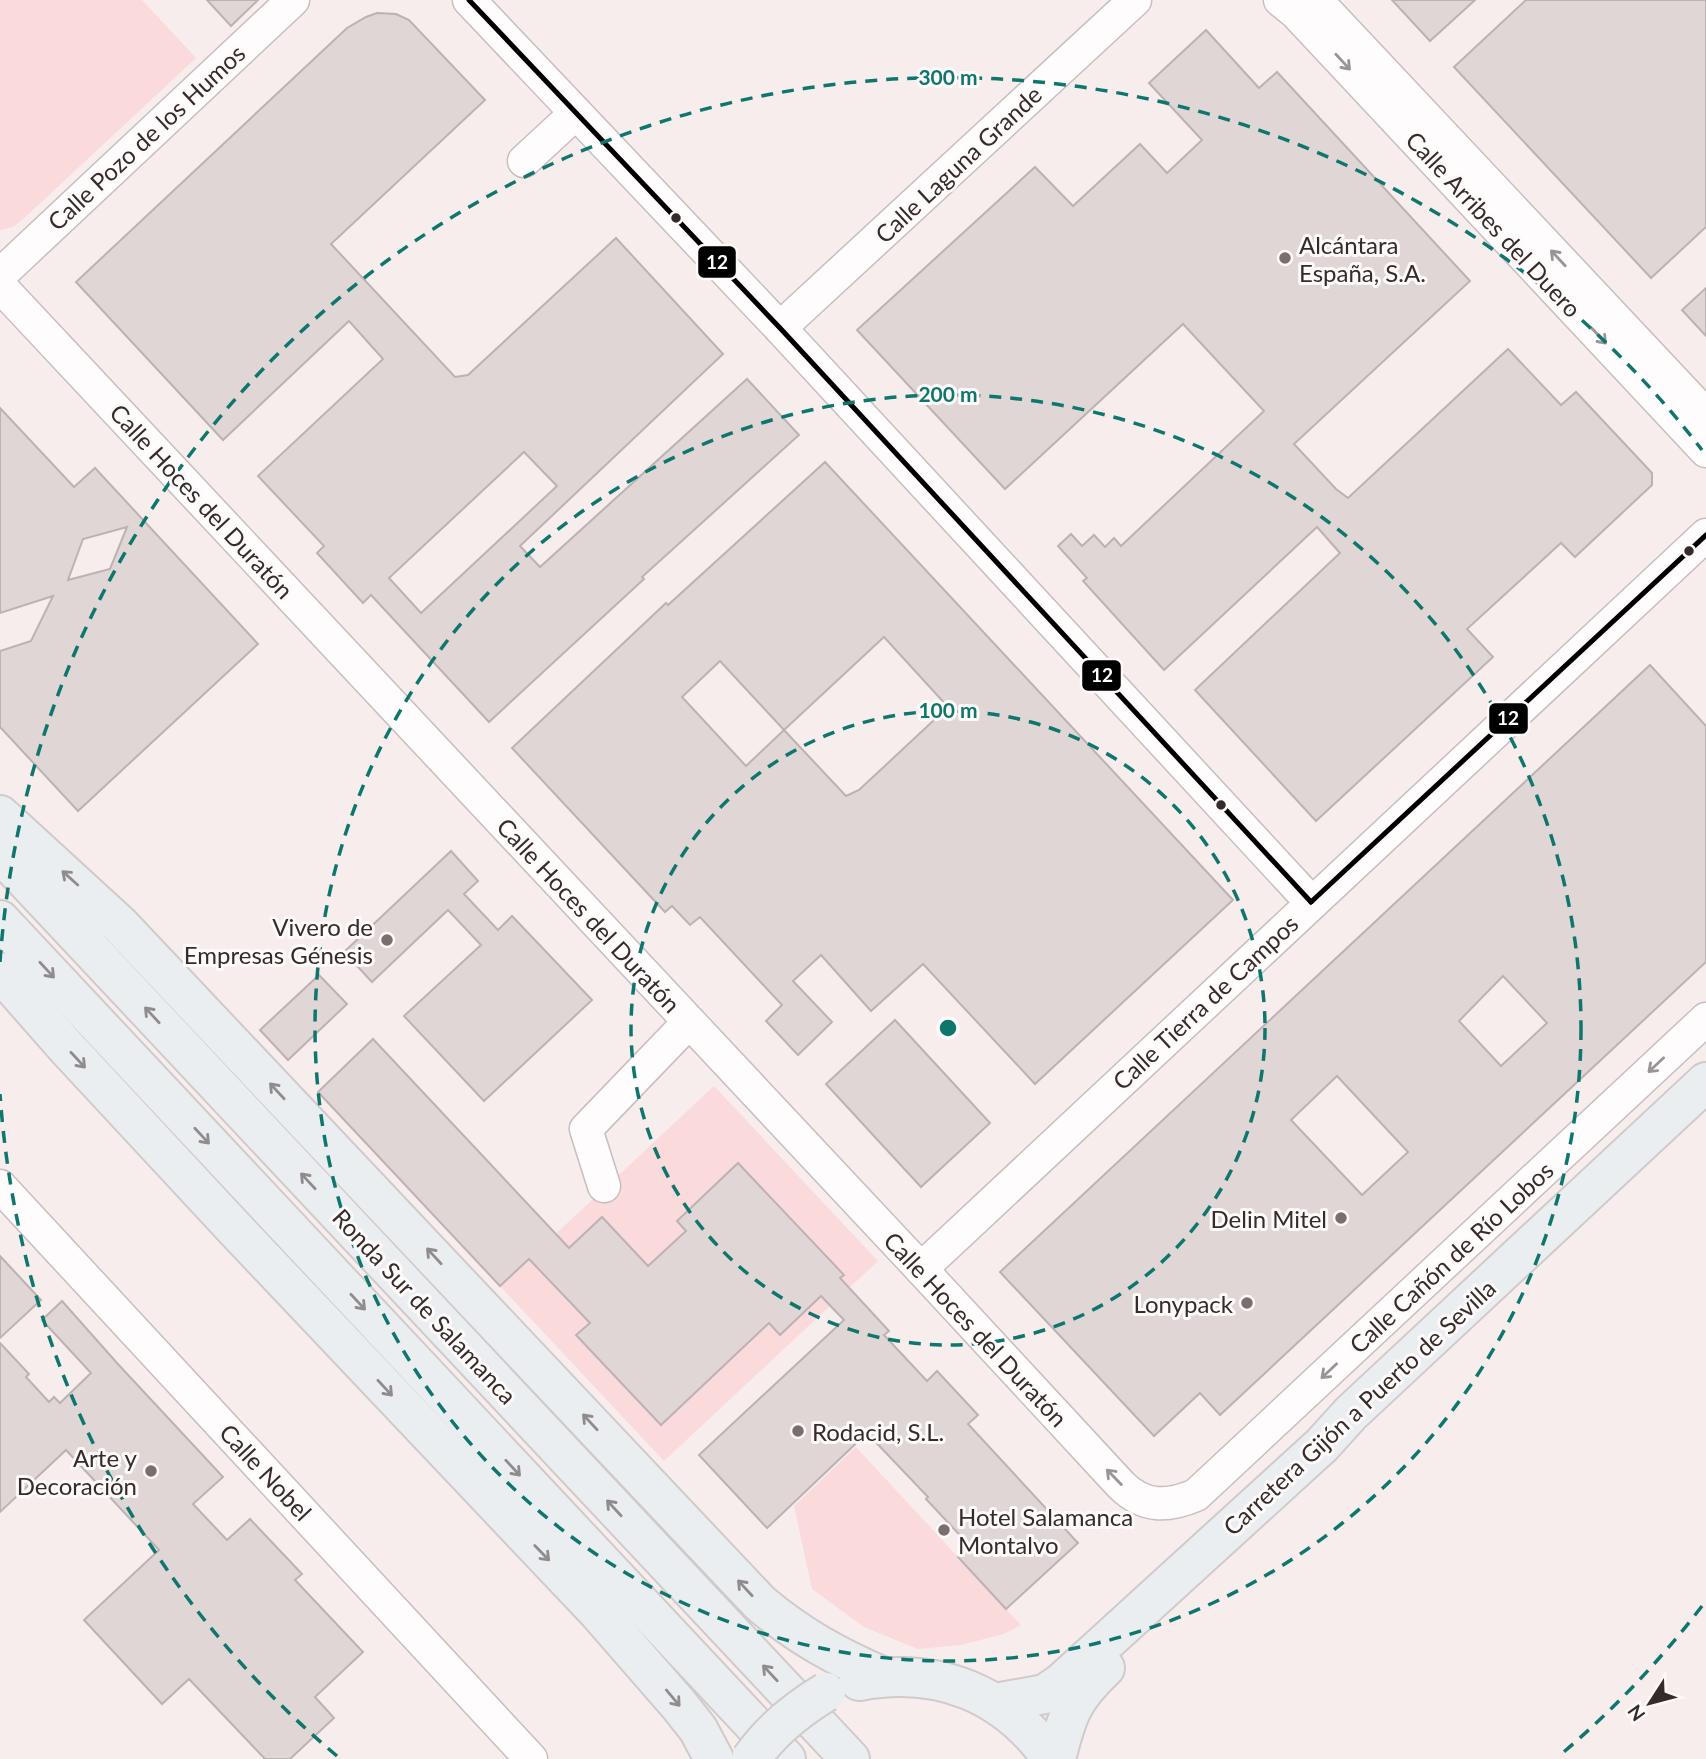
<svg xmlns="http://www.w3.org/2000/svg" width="1706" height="1759" font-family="Lato,sans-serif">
	<rect width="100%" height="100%" fill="#f8eded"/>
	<g fill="#fadada">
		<polygon points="0,0 142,0 196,58 21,221 13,227 0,230"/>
		<polygon points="714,1086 878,1261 664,1461 500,1286"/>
		<polygon points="856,1447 1006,1609 1021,1625 1004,1634 961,1645 918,1649 864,1627 812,1589 794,1506"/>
	</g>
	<g fill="#e0d6d6" stroke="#bcb2b3" stroke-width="2" fill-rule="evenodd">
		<polygon points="207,0 258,0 231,26"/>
		<polygon points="1392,0 1475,0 1430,41"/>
		<polygon points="1526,0 1706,0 1706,227 1651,278 1454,67"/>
		<path d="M377 13 396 14 409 20 485 100 331 244 455 377 468 375 616 238 723 354 520 546 540 567 747 379 799 435 642 577 644 579 489 722 371 595 363 603 317 553 324 546 258 476 383 359 349 321 223 440 76 282 347 28 366 17ZM524 452 557 486 421 613 389 578Z"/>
		<polygon points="1206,30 1259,88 1277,72 1470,281 1294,444 1336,489 1348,498 1508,349 1561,405 1576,392 1652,473 1652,485 1575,557 1561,543 1467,629 1493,657 1316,821 1195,690 1340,553 1317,527 1164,670 1083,581 1087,578 1058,546 1071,534 1082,546 1094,535 1105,547 1114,538 1121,546 1264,411 1183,324 1005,489 857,330 1035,167 1073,206 1140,144 1167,173 1202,140 1149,83"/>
		<polygon points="1706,288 1706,336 1682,310"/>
		<path d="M0 408 74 487 95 468 258 644 78 811 0 727V651L31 641 53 596 0 613ZM127 527 110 569 68 580 83 539Z"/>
		<path d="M825 462 1233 900 1035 1084 923 964 871 1011 821 955 793 981 832 1022 798 1055 766 1021 782 1005 700 917 690 925 672 906 665 912 512 748 666 603 668 605ZM884 637 948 707 859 790 846 796 784 730ZM720 661 784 730 746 766 682 697Z"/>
		<path d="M1650 665 1706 726V962L1220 1415 1200 1393 1154 1436 1000 1272ZM1503 976 1547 1023 1501 1066 1459 1021ZM1337 1076 1408 1152 1362 1195 1291 1120Z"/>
		<polygon points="451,851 478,881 464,894 498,930 512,916 592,1000 484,1101 404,1016 481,945 448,910 372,982 344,952"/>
		<polygon points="319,975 347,1004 288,1060 260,1030"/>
		<polygon points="895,1020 990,1123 921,1187 826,1084"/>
		<polygon points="373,1039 569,1248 602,1217 648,1266 686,1231 677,1221 738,1163 844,1275 840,1278 889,1331 884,1335 927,1381 937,1371 978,1415 968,1424 1078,1543 1006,1609 958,1557 970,1546 926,1499 928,1497 867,1433 767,1528 699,1455 844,1320 821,1296 780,1335 769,1323 661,1425 576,1335 590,1323 529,1259 500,1286 318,1092"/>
		<polygon points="0,1256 41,1300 0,1338"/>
		<polygon points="62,1301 117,1363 223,1477 193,1504 227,1540 250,1519 302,1574 295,1580 363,1652 315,1697 334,1718 290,1759 265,1759 189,1679 162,1704 84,1620 159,1550 66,1450 0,1512 0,1343 29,1374 26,1377 49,1402 54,1397 60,1403 91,1373 42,1320"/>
	</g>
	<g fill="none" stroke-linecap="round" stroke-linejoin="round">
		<g stroke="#c8bebe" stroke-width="35">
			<g id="minor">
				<polyline points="469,0 780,328 1311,902"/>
				<polyline points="1280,0 1296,13 1706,451"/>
				<polyline points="1316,0 1706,415"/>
				<polyline points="524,161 576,113"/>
				<polyline points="0,275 293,0"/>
				<path d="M0 286 921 1269 1121 1485C1144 1508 1168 1507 1196 1495L1706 1019"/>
				<polyline points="780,328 1135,0"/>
				<polyline points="0,1186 531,1759"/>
				<polyline points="604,1186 586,1129 689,1022"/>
				<polyline points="921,1269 1706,535"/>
			</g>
		</g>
		<g stroke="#d0caca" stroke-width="42">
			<g id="highway">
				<path d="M0 815 120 925 760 1603C799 1636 837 1657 884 1677"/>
				<polyline points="0,853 850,1759"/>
				<polyline points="0,920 786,1759"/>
				<polyline points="0,972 66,1047 237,1231 598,1612 679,1705 698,1729 714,1759"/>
				<path d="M859 1681C938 1666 1005 1693 1052 1759"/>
				<polyline points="995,1703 1045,1694 1061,1683 1322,1445 1351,1413 1706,1082"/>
				<path d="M1056 1759C1067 1715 1072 1699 1105 1668"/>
			</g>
		</g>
		<use href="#minor" stroke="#fefcfc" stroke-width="32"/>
		<use href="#highway" stroke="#eaeef1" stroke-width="38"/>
		<g stroke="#d0caca" stroke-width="42" stroke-linecap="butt">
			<path id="highway-bridge" d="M751 1759C771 1730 796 1710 826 1692"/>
		</g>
		<use href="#highway-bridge" stroke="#eaeef1" stroke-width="38"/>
		<g stroke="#fffafa" stroke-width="10">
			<g id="bus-1">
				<polyline points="469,0 780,328 1311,902"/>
				<polyline points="1311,902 1706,535"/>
			</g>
		</g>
		<use href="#bus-1" stroke="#000" stroke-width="5"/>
	</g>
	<defs><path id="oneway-shaft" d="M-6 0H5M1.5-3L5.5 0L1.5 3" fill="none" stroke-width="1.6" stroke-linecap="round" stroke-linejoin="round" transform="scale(1.75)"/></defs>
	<g stroke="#9a9494">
		<use href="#oneway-shaft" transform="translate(1343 62) rotate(47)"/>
		<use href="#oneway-shaft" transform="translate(1558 258) rotate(-133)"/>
		<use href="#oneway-shaft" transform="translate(1599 336) rotate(47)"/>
		<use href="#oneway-shaft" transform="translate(1656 1065) rotate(137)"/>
		<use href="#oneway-shaft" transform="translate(1329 1371) rotate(137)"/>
		<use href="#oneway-shaft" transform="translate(1114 1477) rotate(-134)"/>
	</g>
	<g stroke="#908c8e">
		<use href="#oneway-shaft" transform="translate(70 878) rotate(-138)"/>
		<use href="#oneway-shaft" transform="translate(47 970) rotate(47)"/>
		<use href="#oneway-shaft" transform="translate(152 1015) rotate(-133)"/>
		<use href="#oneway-shaft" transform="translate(78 1060) rotate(47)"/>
		<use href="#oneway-shaft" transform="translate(277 1091) rotate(-133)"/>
		<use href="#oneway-shaft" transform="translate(202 1136) rotate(47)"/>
		<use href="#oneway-shaft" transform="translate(308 1181) rotate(-133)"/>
		<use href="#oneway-shaft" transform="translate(434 1256) rotate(-133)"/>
		<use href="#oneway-shaft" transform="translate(358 1302) rotate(47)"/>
		<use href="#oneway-shaft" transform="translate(385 1388) rotate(47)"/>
		<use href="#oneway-shaft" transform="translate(590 1422) rotate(-133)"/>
		<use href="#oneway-shaft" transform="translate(513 1468) rotate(47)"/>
		<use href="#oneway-shaft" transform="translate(614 1508) rotate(-133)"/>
		<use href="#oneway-shaft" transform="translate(542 1553) rotate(46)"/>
		<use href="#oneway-shaft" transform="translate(745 1588) rotate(-133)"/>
		<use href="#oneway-shaft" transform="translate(770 1673) rotate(-133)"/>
		<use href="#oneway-shaft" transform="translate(673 1698) rotate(50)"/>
	</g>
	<g fill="none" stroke="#0f766e" stroke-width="3.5" stroke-dasharray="12 9">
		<circle cx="948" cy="1028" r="317"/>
		<circle cx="948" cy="1028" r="633"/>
		<path d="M1702 1606A950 950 0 0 1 1559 1756M337 1756A950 950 0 0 1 0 1094M0 962A950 950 0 0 1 1702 450"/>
	</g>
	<g fill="#352b2b" stroke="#fffafa" stroke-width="2.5">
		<circle cx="676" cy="218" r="6"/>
		<circle cx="1689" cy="551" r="6"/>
		<circle cx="1221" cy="805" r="6"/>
	</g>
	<g fill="#796f6f" stroke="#fffafa" stroke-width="2.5">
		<circle cx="1285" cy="258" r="7"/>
		<circle cx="387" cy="940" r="7"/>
		<circle cx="1341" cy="1218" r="7"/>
		<circle cx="1247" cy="1303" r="7"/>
		<circle cx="798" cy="1431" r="7"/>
		<circle cx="151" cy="1471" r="7"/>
		<circle cx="944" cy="1530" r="7"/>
	</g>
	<g text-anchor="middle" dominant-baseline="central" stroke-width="6" stroke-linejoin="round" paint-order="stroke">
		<g font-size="24" fill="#352b2b" stroke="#fffafa">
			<text transform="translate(146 137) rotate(-43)">Calle Pozo de los Humos</text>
			<text transform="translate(958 164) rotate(-43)">Calle Laguna Grande</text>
			<text transform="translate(1494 224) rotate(47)">Calle Arribes del Duero</text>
			<text transform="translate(202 501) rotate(47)">Calle Hoces del Duratón</text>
			<text transform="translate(589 915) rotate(47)">Calle Hoces del Duratón</text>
			<text transform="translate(1205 1002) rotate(-43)">Calle Tierra de Campos</text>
			<text transform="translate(1451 1257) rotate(-43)">Calle Cañón de Río Lobos</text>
			<text transform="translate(425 1306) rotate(47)">Ronda Sur de Salamanca</text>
			<text transform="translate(976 1329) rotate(47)">Calle Hoces del Duratón</text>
			<text transform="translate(1359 1407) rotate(-43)">Carretera Gijón a Puerto de Sevilla</text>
			<text transform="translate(266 1472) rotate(47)">Calle Nobel</text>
		</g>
		<g font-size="24" fill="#352b2b" stroke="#fffafa" text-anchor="end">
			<text x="1299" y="244" text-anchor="start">Alcántara<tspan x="1299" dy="28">España, S.A.</tspan></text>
			<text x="373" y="926">Vivero de<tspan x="373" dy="28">Empresas Génesis</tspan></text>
			<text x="1327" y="1218">Delin Mitel</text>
			<text x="1233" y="1303">Lonypack</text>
			<text x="812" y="1431" text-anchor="start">Rodacid, S.L.</text>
			<text x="137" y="1457">Arte y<tspan x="137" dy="28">Decoración</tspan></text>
			<text x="958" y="1516" text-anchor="start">Hotel Salamanca<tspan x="958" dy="28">Montalvo</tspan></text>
		</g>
	</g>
	<circle cx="948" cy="1028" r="10" fill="#0f766e" stroke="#fffafa" stroke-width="3.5"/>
	<g font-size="21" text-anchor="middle" font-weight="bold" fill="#0f766e" stroke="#fffafa" stroke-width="6" stroke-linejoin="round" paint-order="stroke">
		<text x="948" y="85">300 m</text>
		<text x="948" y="402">200 m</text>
		<text x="948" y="718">100 m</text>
	</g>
	<g stroke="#fffafa" stroke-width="2.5">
		<rect x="697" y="245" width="40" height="34" rx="7" fill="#000"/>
		<rect x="1081" y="659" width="41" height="33" rx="7" fill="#000"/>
		<rect x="1488" y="702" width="41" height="33" rx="7" fill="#000"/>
	</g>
	<g font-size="19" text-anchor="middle" font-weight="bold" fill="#fff">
		<text x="717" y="269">12</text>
		<text x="1102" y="682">12</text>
		<text x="1508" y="725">12</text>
	</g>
	<g transform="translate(1650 1703) rotate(234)" stroke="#fffafa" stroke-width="5" paint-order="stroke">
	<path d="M0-5L12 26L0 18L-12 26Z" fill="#352b2b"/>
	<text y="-10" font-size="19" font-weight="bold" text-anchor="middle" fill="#352b2b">N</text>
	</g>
</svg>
